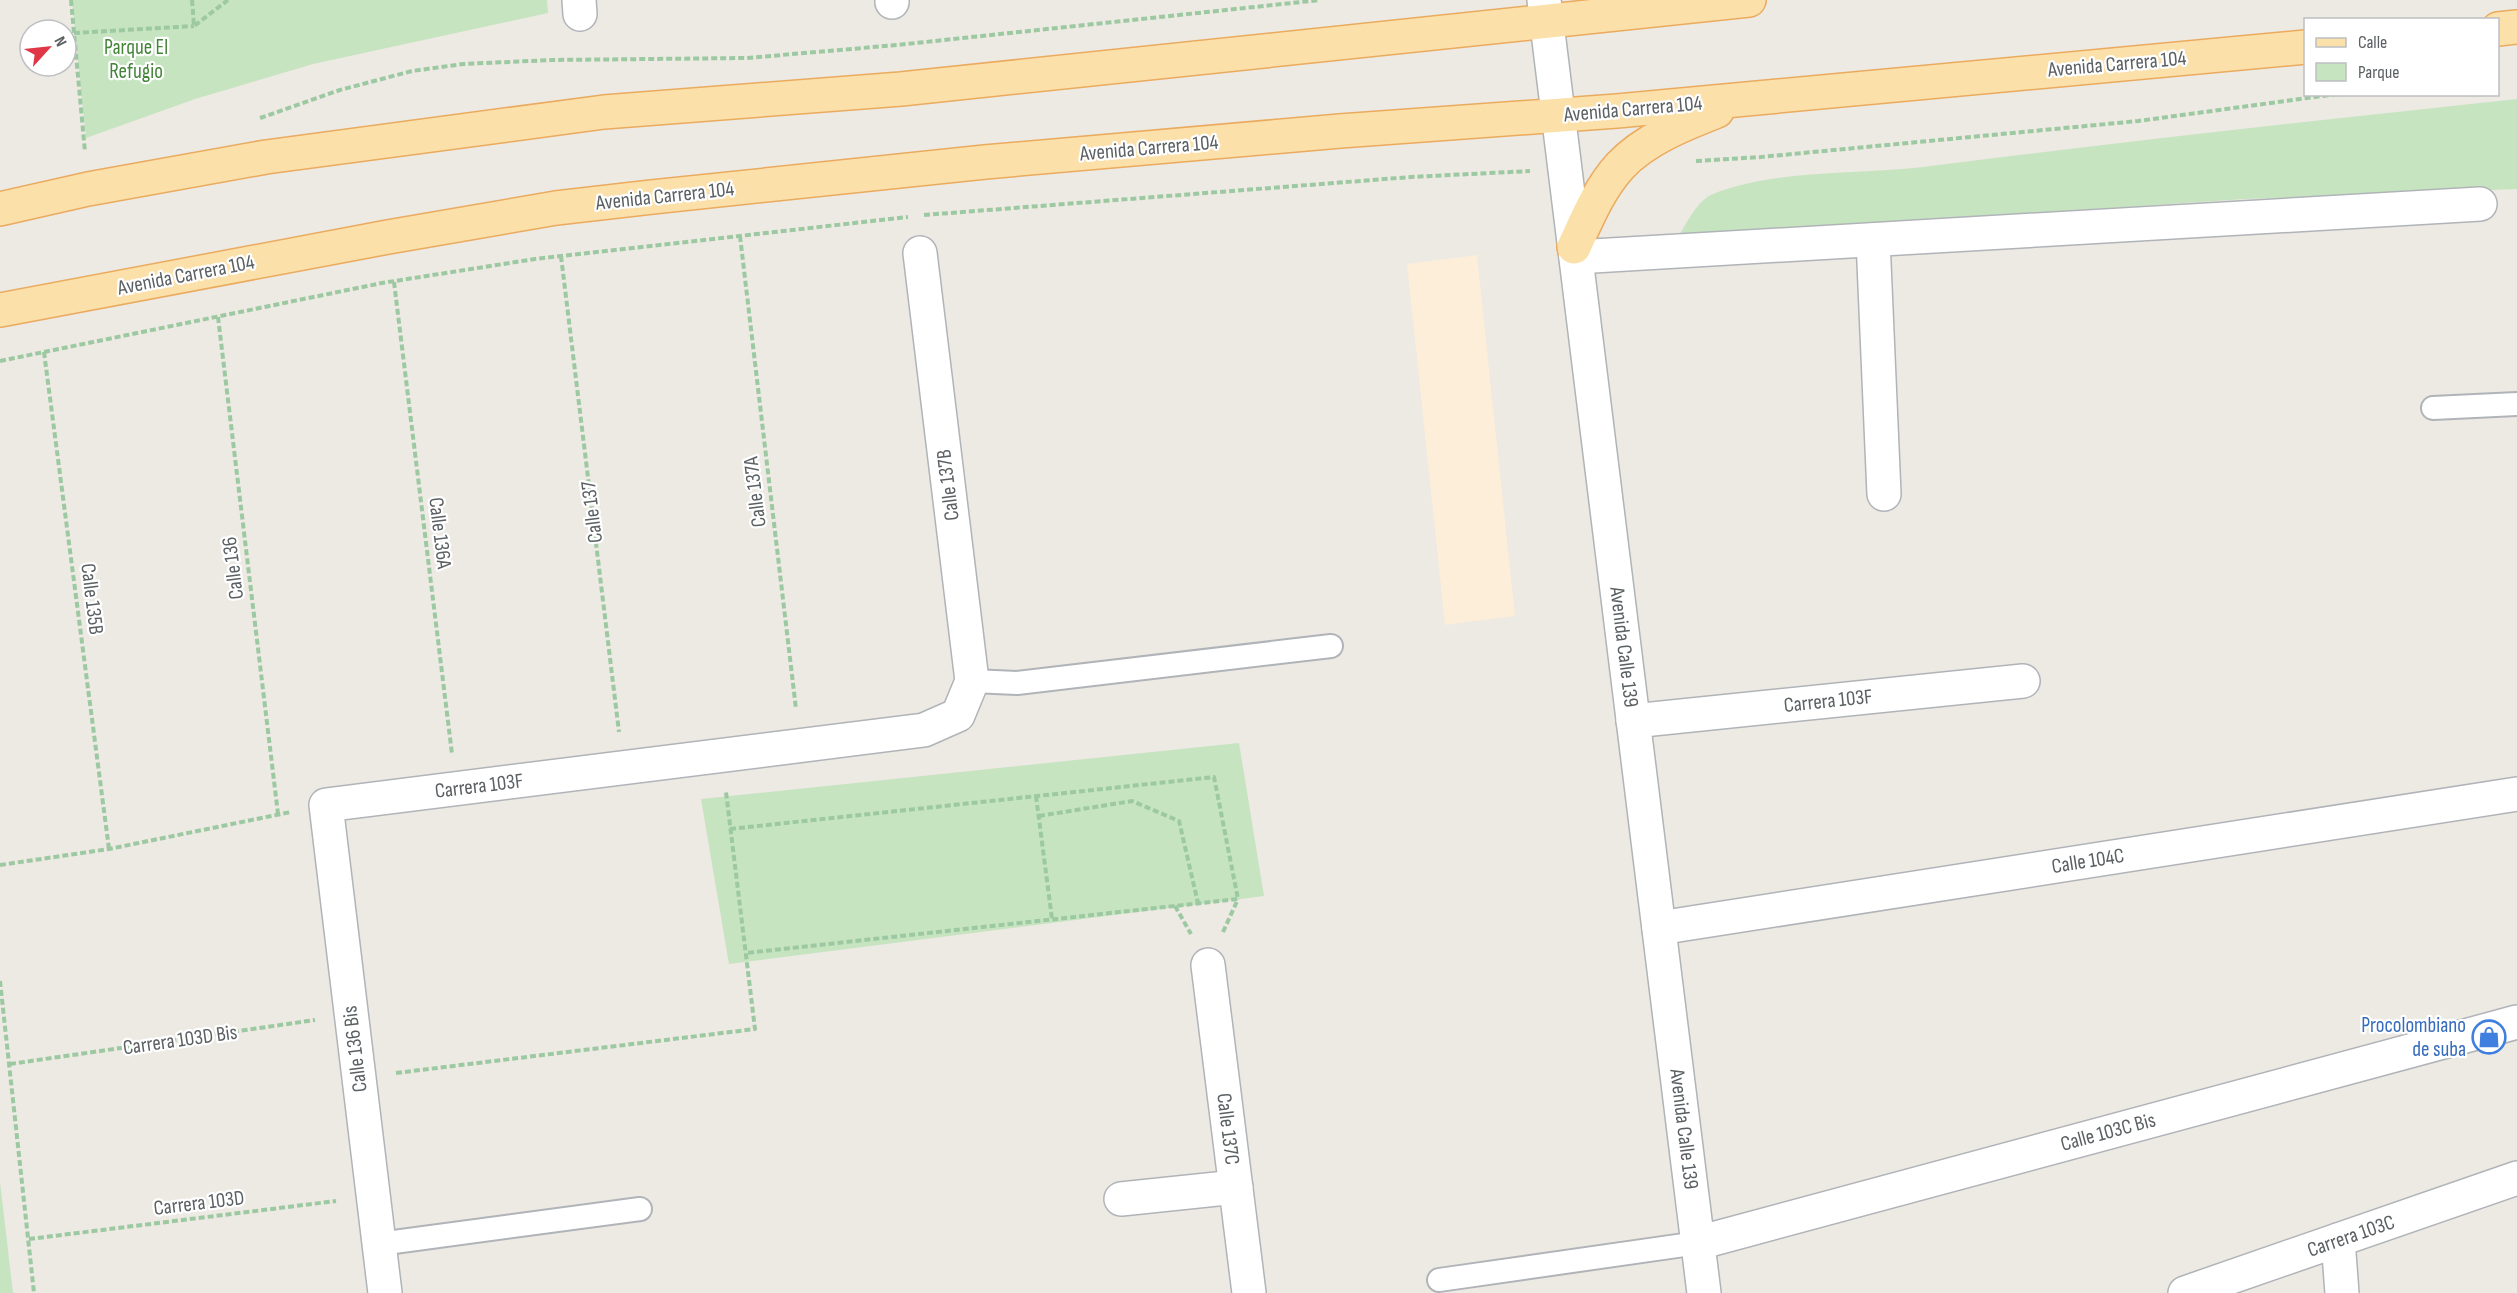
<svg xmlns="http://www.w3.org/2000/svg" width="2517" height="1293" font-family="'Sofia Sans Condensed',sans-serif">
	<rect width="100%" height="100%" fill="#ede9e3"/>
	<polygon fill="#fceed9" points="1477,255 1515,616 1445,625 1407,264"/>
	<g fill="#c6e4c0">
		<polygon points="72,0 547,0 548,13 313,64 195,99 86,138"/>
		<path d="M2517 99V189L2245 199 1679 236C1687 222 1698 200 1713 194 1775 169 1856 175 1923 167 2121 142 2319 120 2517 99Z"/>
		<polygon points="1239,743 1264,896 729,964 701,799"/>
		<polygon points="0,1182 13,1293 0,1293"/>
	</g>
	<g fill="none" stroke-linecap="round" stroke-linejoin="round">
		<g stroke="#b0b4b8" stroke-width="26">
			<g id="service">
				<polyline points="2433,408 2517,404"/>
				<polyline points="972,681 1017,683 1331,646"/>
				<polyline points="379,1244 640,1209"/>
				<polyline points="1439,1280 1698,1243"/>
			</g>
		</g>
		<g stroke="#b0b4b8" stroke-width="36">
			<g id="minor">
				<polyline points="579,0 580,14"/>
				<polyline points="892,0 892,2"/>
				<polyline points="1873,240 1884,494"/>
				<polyline points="1576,257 2480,204"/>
				<polyline points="1633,721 2023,681"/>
				<polyline points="1659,928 2517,794"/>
				<polyline points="1208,965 1249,1293"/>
				<polyline points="1121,1199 1236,1187"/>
				<polyline points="2338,1240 2342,1293"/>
				<polyline points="1698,1243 2517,1022"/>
				<polyline points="385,1293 326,805 924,730 958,715 972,681 920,253"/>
				<polyline points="2185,1293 2517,1178"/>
			</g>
		</g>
		<g stroke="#afb4b7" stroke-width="36">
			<polyline id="secondary" points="1544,0 1704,1293"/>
		</g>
		<g stroke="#eaab5f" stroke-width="36">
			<g id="primary">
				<polyline points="2498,29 2517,27"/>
				<polyline points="0,209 88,189 266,157 604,112 901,89 1749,0"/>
				<path d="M1574 247C1587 219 1599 189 1620 166 1645 139 1684 124 1717 111"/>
				<polyline points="0,310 388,237 556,208 652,197 985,162 1340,131 1617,111 2306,47"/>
			</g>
		</g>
		<g stroke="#9dc9a2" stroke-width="4" stroke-dasharray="6 3" stroke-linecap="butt">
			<polyline points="71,0 85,152"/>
			<polyline points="192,0 194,26 228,0"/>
			<polyline points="74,33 194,26"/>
			<polyline points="260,118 340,90 412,71 463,64 552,60 747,58 897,45 1320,0"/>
			<polyline points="1696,161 1761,157 2138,121 2337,94"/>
			<polyline points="924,215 1411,177 1530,171"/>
			<polyline points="740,236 796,709"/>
			<polyline points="561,256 619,732"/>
			<polyline points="394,282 452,754"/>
			<polyline points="218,317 278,814"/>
			<polyline points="44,352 109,849"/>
			<polyline points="0,361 382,283 535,259 908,217"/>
			<polyline points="1036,796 1052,919"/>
			<polyline points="1039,816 1132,801 1179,821 1198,903"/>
			<polyline points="730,829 1214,777 1238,899 746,953"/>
			<polyline points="0,865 109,849 291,812"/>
			<polyline points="1175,906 1191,934"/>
			<polyline points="1223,932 1238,899"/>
			<polyline points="0,981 34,1293"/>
			<polyline points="10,1064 315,1020"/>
			<polyline points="396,1073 755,1029 726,792"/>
			<polyline points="29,1239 336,1201"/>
		</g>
		<use href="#service" stroke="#fff" stroke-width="22"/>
		<use href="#minor" stroke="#fff" stroke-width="33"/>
		<use href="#secondary" stroke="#fff" stroke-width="33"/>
		<use href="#primary" stroke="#fbe0aa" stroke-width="33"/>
	</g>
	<defs>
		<g id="shop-ring" transform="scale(1.725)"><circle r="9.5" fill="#fff" stroke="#3f7fe0" stroke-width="1.5"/><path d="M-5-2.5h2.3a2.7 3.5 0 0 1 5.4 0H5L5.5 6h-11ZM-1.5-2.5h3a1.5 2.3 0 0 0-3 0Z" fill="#3f7fe0"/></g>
	</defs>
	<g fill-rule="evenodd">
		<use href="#shop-ring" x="2489" y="1037"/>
	</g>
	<g text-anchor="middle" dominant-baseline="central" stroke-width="4.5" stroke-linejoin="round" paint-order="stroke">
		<g font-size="21" fill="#438439" stroke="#fff">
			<text x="136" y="47">Parque El<tspan x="136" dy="24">Refugio</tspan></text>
		</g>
		<g font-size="21" fill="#5b6063" stroke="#fff">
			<text transform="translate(2117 64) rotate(-5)">Avenida Carrera 104</text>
			<text transform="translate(1633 109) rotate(-5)">Avenida Carrera 104</text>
			<text transform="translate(1149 148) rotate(-5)">Avenida Carrera 104</text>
			<text transform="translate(665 196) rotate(-6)">Avenida Carrera 104</text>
			<text transform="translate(186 275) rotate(-11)">Avenida Carrera 104</text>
			<text transform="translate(948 485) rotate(-97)">Calle 137B</text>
			<text transform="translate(755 492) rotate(-97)">Calle 137A</text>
			<text transform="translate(592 512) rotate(-97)">Calle 137</text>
			<text transform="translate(440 533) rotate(83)">Calle 136A</text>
			<text transform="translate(233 568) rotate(-97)">Calle 136</text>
			<text transform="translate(92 599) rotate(83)">Calle 135B</text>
			<text transform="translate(1624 647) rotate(83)">Avenida Calle 139</text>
			<text transform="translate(1828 701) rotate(-6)">Carrera 103F</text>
			<text transform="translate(479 786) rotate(-7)">Carrera 103F</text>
			<text transform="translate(2088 861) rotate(-9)">Calle 104C</text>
			<text transform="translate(180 1040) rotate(-8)">Carrera 103D Bis</text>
			<text transform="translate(355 1049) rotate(-97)">Calle 136 Bis</text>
			<text transform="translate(1228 1129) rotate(83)">Calle 137C</text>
			<text transform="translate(1684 1129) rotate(83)">Avenida Calle 139</text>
			<text transform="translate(2108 1132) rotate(-15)">Calle 103C Bis</text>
			<text transform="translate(199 1203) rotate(-7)">Carrera 103D</text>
			<text transform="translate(2351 1236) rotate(-19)">Carrera 103C</text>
		</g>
		<g font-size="21" fill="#366cbe" stroke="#fff" text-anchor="end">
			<text x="2466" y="1025">Procolombiano<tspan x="2466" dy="24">de suba</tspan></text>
		</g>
	</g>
	<rect x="2304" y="18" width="195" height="78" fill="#ffffff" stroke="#bdbfc1" stroke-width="1.5"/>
	<rect x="2316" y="38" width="30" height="9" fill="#fbe0aa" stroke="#bdbfc1" stroke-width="1.5"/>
	<text x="2358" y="48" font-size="18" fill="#5b6063">Calle</text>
	<rect x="2316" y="63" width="30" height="18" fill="#c6e4c0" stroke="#bdbfc1" stroke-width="1.5"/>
	<text x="2358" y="78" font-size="18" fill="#5b6063">Parque</text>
	<g transform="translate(48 48) rotate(63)"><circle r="28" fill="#ffffff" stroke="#bdbfc1" stroke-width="1.5"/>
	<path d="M0-4.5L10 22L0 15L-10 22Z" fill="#e03646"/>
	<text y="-9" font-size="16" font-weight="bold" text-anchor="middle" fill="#5b6063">N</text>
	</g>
</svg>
